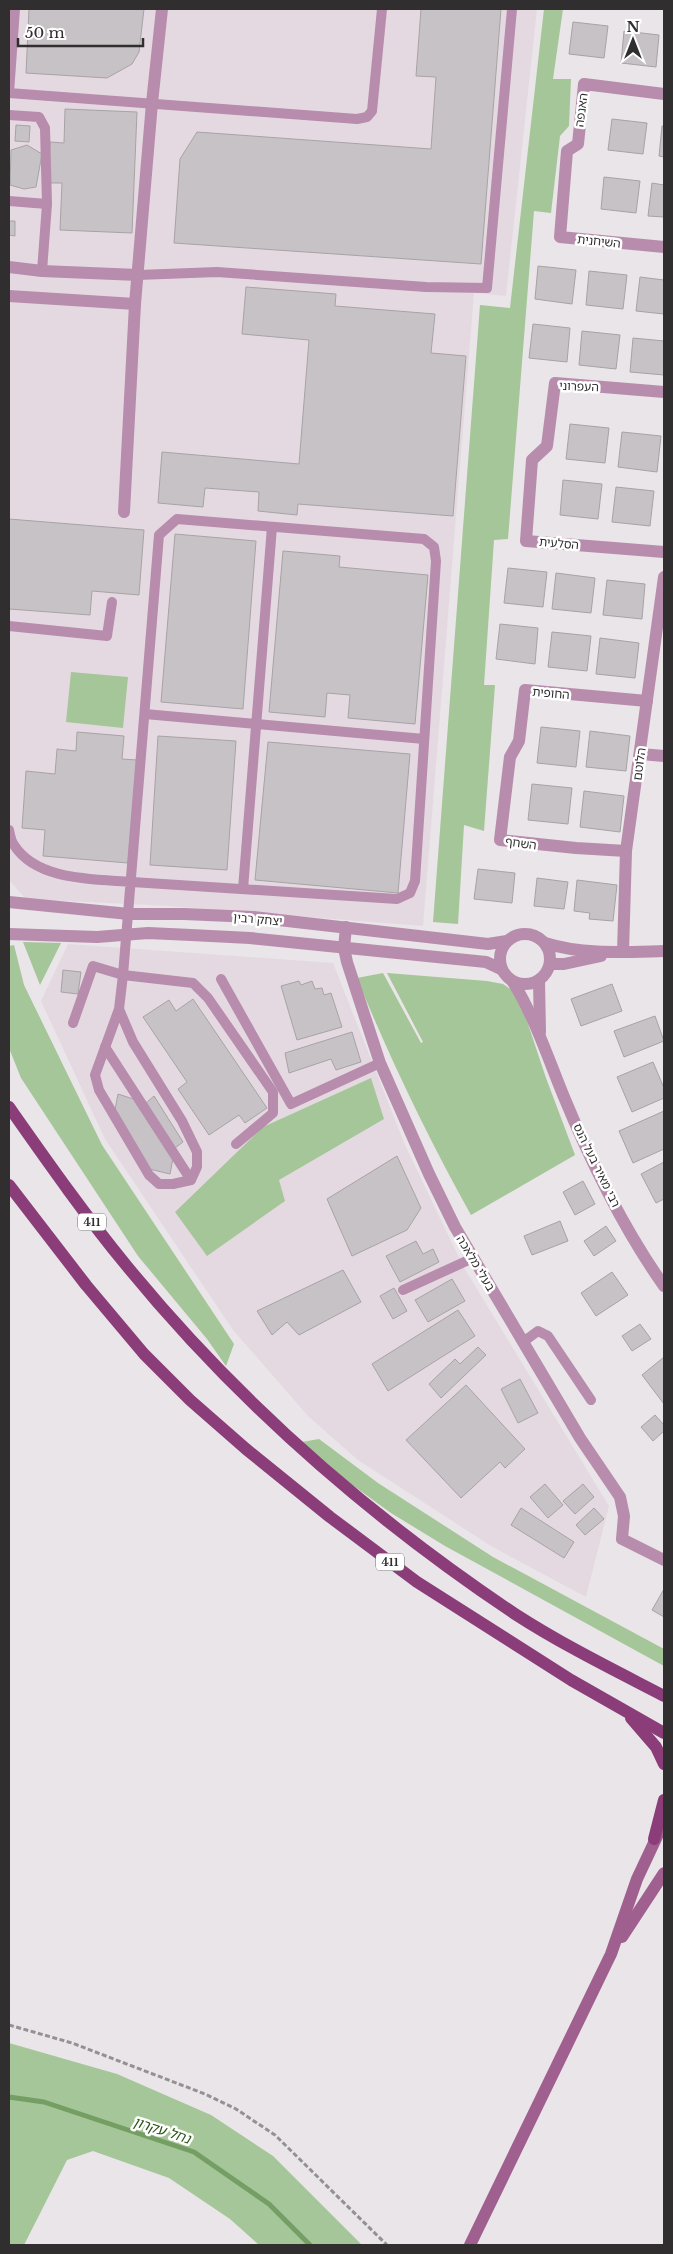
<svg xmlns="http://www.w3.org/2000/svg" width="673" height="2254" font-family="'Libre Baskerville','Noto Sans Hebrew',serif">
	<rect width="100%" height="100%" fill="#e9e5e8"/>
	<g fill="#e5d9e1">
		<polygon points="9,9 537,9 506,296 474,293 423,926 168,906 26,899 9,880"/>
		<polygon points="68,944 333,963 405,1145 463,1266 609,1506 586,1597 491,1546 358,1460 309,1417 233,1330 105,1139 41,1001"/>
	</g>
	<g fill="#a5c698">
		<polygon points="544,9 563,9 553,79 571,79 569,126 560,136 551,213 534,211 508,539 494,540 484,685 495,685 484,831 464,825 458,924 433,922 480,305 510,308"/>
		<polygon points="71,672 128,677 123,728 66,722"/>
		<polygon points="23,942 61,943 40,985"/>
		<polygon points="14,945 24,985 102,1145 234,1344 226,1366 207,1339 138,1256 21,1078 9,1048 9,946"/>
		<path d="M383 973 421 1043 423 1042 387 973 487 981 503 984 518 994 546 1078 575 1155 471 1215C428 1138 390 1059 357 978Z"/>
		<polygon points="371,1078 384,1119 279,1180 285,1201 207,1256 175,1212 263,1127"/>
		<polygon points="319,1439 378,1483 493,1557 664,1649 664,1666 445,1546 391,1513 340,1476 302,1442"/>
		<polygon points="9,2043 117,2074 211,2115 273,2156 362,2245 259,2245 230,2219 169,2178 93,2151 67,2160 24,2245 9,2245"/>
	</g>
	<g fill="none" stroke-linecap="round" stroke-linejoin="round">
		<polyline stroke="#759e64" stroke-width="5" points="9,2097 44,2102 194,2152 269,2204 310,2245"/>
	</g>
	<g fill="#c6c2c5" stroke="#a7a3a5">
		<polygon points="29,9 144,9 139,52 132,64 107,78 26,73"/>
		<polygon points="421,9 501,9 481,264 174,243 180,159 197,132 431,149 436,77 416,76"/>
		<polygon points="573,22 608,26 604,58 569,54"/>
		<polygon points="624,31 659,35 656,67 621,63"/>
		<polygon points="65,109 137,112 132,233 60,230 62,183 48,183 50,142 64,143"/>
		<polygon points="612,119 647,123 643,154 608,150"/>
		<polygon points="16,125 30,126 29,142 15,141"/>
		<polygon points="662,126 664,126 664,157 659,156"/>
		<polygon points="27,145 42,154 36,187 24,189 10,185 11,150"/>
		<polygon points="604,177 640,181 636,213 601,209"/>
		<polygon points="652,183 664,185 664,217 648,216"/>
		<polygon points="9,221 15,221 15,236 9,235"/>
		<polygon points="538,266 576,270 572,304 535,299"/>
		<polygon points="589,271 627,275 623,309 586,305"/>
		<polygon points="640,277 664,280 664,314 636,311"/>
		<polygon points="246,287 336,294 335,306 435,314 431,353 466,356 453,516 298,504 297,515 258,511 259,492 205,488 203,507 158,503 162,452 299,464 309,340 242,334"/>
		<polygon points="533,324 570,328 567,362 529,358"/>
		<polygon points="582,331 620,335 616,369 579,365"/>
		<polygon points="633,338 664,341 664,375 630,372"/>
		<polygon points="570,424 609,428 605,463 566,459"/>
		<polygon points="622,432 661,436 657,472 618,467"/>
		<polygon points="563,480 602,484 598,519 560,515"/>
		<polygon points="616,487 654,491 650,526 612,522"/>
		<polygon points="9,519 144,530 139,595 92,591 90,615 9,609"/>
		<polygon points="175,534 256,541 243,709 161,702"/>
		<polygon points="283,551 340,556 339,567 428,575 415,724 348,718 350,695 327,693 325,717 269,712"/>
		<polygon points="508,568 547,572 543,607 504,603"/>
		<polygon points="556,573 595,578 591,613 552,609"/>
		<polygon points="607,580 645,584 642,619 603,615"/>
		<polygon points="500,624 538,628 535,664 496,659"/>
		<polygon points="552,632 591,636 587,671 548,667"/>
		<polygon points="600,638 639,643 635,678 596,674"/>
		<polygon points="541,727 580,731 576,767 537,763"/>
		<polygon points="590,731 630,736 626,771 586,767"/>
		<polygon points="77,732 124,736 122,759 137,760 128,863 43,856 45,830 22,828 26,771 55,774 57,749 76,751"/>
		<polygon points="158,736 236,741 227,870 150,865"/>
		<polygon points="268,742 410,754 398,893 255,880"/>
		<polygon points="532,784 572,788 568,824 528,820"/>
		<polygon points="584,791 624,796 620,832 580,827"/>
		<polygon points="478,869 515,873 512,903 474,899"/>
		<polygon points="537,878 568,882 564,909 534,906"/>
		<polygon points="577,880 617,885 613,921 589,919 590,913 574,911"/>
		<polygon points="63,970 81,972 78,994 61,992"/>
		<polygon points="299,981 301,985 312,981 315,989 322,988 324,995 331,993 342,1027 297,1040 281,986"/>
		<polygon points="612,984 622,1011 581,1026 571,999"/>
		<polygon points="193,999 267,1108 245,1123 239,1115 209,1135 178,1089 187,1082 143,1017 169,1000 176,1011"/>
		<polygon points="655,1016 664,1041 624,1057 614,1031"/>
		<polygon points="352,1032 361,1062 336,1070 331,1059 289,1073 285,1053"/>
		<polygon points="653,1062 664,1088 664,1098 632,1112 617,1077"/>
		<polygon points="118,1094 146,1103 154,1096 183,1142 175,1148 170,1174 149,1169 114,1115"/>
		<polygon points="664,1111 664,1149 633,1163 619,1131"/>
		<polygon points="397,1156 421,1208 407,1230 352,1256 327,1199"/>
		<polygon points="664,1162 664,1199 656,1203 641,1174"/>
		<polygon points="583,1181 595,1204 575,1215 563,1192"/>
		<polygon points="560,1221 568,1241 532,1255 524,1236"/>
		<polygon points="606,1226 616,1241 594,1256 584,1241"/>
		<polygon points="416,1241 423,1254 433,1249 439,1262 400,1282 386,1256"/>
		<polygon points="343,1270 361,1302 299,1335 287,1322 272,1335 257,1311"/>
		<polygon points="612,1272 628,1295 596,1316 581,1293"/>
		<polygon points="452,1279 465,1301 428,1322 415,1300"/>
		<polygon points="394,1288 407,1311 393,1319 380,1296"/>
		<polygon points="458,1310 475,1336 388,1391 372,1364"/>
		<polygon points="640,1324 651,1339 632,1351 622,1336"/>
		<polygon points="478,1347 486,1355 441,1398 429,1384 455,1359 460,1364"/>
		<polygon points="664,1357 664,1404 642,1375"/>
		<polygon points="520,1379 538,1413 518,1423 501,1389"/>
		<polygon points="466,1385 525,1449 505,1468 500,1462 461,1498 406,1440"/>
		<polygon points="655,1415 664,1425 664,1431 653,1441 641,1427"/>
		<polygon points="545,1484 563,1505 548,1518 530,1497"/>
		<polygon points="583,1484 594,1497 575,1514 563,1501"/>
		<polygon points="521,1508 574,1542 564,1558 511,1525"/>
		<polygon points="594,1508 604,1519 585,1535 576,1525"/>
		<polygon points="664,1589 664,1617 652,1610"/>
	</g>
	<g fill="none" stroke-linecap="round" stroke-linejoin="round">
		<polyline stroke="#949193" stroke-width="3" stroke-dasharray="5 2.5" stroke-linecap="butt" points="9,2025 72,2043 205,2094 236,2109 275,2135 387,2245"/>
		<g stroke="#b88cac" stroke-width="10">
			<polyline points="15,9 9,93 357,119 367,117 372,111 382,9"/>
			<polyline points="9,115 39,117 45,128 47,204 42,271"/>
			<polyline points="9,201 47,204"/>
			<polyline points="138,275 217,272 426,287 487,288 512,9"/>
			<polyline points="9,626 107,636 112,602"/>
			<polyline points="145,714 424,739"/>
			<path d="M9 830C10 835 11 841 14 845 37 881 94 879 132 882L397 899 410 893 415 881 436 561 434 547 424 539 177 519 159 535 123 975 119 1009 95 1075 99 1090 149 1175 159 1184H173L191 1180 197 1167V1152L182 1121 133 1042 119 1009"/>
			<polyline points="243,889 272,527"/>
			<polyline points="221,979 291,1104 380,1063"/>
			<polyline points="73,1023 93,966 123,975 193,983 208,998 273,1092 273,1113 236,1144"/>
			<polyline points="105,1047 191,1180"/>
			<polyline points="403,1290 473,1258"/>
			<polyline points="523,1342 538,1331 548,1336 591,1400"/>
		</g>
		<g stroke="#b88cac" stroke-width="12">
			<polyline points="664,94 584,84 578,144 567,151 560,237 664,247"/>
			<polyline points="9,267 42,271 138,275"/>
			<polyline points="9,296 135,304"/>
			<polyline points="664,392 555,383 547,446 532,460 526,541 664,552"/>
			<polyline points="124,512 135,304 152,103 162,9"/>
			<polyline points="641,754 664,756"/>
			<polyline points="626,851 576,848 500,840 510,757 519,741 525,690 647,701"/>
			<polyline points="346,927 344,948 347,962 380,1063 429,1174 455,1227 580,1438 620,1497 624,1516 622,1539 664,1560"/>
			<polyline points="623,952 626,851 664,577"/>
			<polyline points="539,980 540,1032"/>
			<path d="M513 982C535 1018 548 1058 564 1097 590 1160 625 1231 664 1286"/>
		</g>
		<g stroke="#b88cac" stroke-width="12">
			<polyline points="9,902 129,914 184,914 253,917 488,944 507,941"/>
			<circle cx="525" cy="959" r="25"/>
			<polyline points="9,934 97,937 148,933 191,935 250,938 486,962 501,969"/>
			<path d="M545 943C583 955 625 952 664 951"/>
			<polyline points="550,964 564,964 601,956"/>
		</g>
		<g stroke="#9f5f8f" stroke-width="12">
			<polyline points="622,1937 664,1873"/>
			<polyline points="470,2245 611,1954 637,1879 660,1830"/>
		</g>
		<g stroke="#8b3d7a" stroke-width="12">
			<path d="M9 1107C47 1161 84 1214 126 1265 237 1401 370 1517 515 1614 563 1645 614 1670 664 1696"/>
			<polyline points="9,1185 86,1285 144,1354 190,1400 246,1449 330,1517 417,1582 571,1680 664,1733"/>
			<polyline points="631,1718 656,1747 664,1764"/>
			<polyline points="654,1839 664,1800"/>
		</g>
	</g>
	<g text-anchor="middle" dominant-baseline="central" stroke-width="5" stroke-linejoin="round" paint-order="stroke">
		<g fill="#fff" stroke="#6e6d6d" stroke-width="1">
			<rect x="78" y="1213.5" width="28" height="17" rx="4"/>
			<rect x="376" y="1553.5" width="28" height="17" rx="4"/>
		</g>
		<g font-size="11" font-weight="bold" fill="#302e2f">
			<text x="92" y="1222">411</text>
			<text x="390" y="1562">411</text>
		</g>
		<g font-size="12" fill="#302e2f" stroke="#fff">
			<text transform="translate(581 110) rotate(-83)">האנפה</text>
			<text transform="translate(599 241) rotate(6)">השיחנית</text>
			<text transform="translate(579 386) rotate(2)">העפרוני</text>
			<text transform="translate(559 543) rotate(5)">הסלעית</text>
			<text transform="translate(551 693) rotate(5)">החופית</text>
			<text transform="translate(639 764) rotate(-82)">הלוטם</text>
			<text transform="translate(521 843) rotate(8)">השחף</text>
			<text transform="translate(258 919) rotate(5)">יצחק רבין</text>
			<text transform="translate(597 1165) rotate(64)">רבי מאיר בעל הנס</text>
			<text transform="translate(476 1263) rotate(59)">בעלי מלאכה</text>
		</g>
		<g font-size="14" font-style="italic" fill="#2c5418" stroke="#fff">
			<text transform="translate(162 2130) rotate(18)">נחל עקרון</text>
		</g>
	</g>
	<rect width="673" height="2254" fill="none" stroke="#302e2f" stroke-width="20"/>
	<g transform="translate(633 40)" stroke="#ffffff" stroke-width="4" paint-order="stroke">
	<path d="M0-4L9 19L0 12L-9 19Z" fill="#302e2f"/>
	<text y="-8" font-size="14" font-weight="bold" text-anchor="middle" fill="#302e2f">N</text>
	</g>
	<path d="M18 38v8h125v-8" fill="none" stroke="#302e2f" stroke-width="2.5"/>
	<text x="25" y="38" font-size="15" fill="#302e2f" stroke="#ffffff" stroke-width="4" paint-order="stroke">50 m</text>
</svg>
